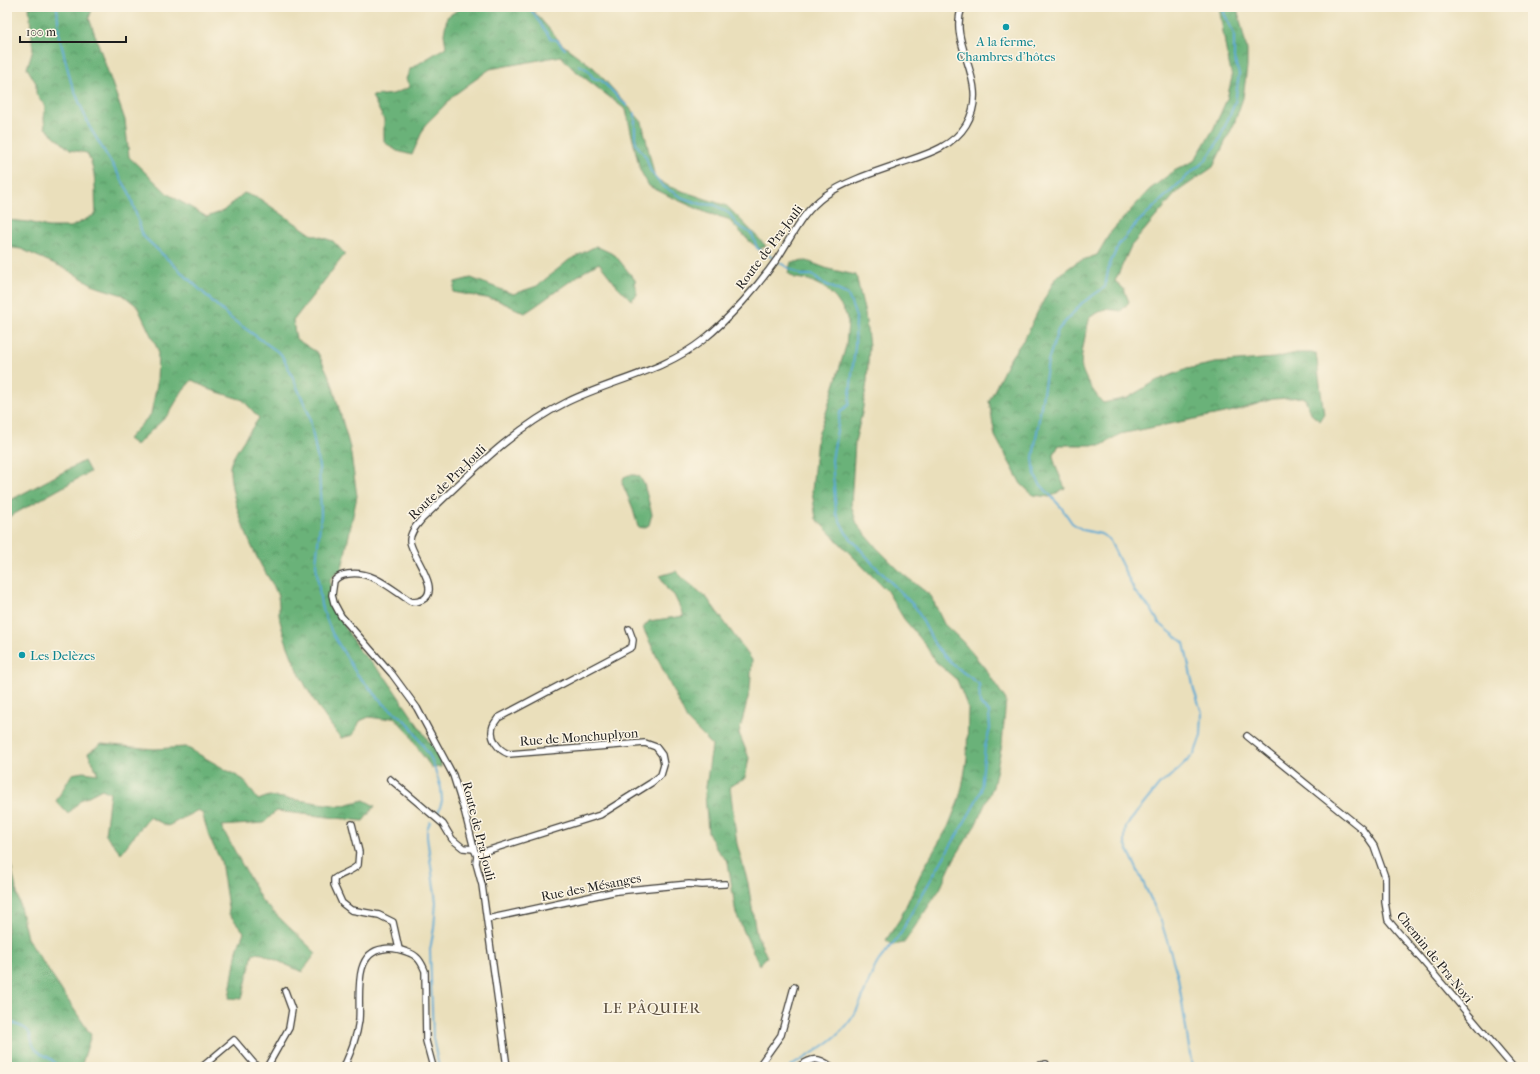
<svg xmlns="http://www.w3.org/2000/svg" width="1540" height="1074" font-family="'IM FELL French Canon',serif">
	<defs>
		<pattern id="forest-crowns" width="20" height="18" patternUnits="userSpaceOnUse"><rect width="20" height="18" fill="#6ab279"/><path d="M2 6a3 3 0 1 1 6 0M12 15a3 3 0 1 1 6 0" fill="none" stroke="#569062"/></pattern>
	</defs>
	<rect width="100%" height="100%" fill="#fcf5e5"/>
	<filter id="ink" filterUnits="userSpaceOnUse"><feTurbulence type="fractalNoise" baseFrequency=".025" numOctaves="2"/><feDisplacementMap in="SourceGraphic" scale="8" xChannelSelector="R" yChannelSelector="G"/><feConvolveMatrix kernelMatrix="1 2 1 2 8 2 1 2 1" color-interpolation-filters="sRGB"/></filter>
	<filter id="wash" filterUnits="userSpaceOnUse"><feTurbulence type="fractalNoise" baseFrequency=".012" numOctaves="4" result="noise"/><feDisplacementMap in="SourceGraphic" scale="16" xChannelSelector="R" yChannelSelector="G"/><feGaussianBlur stdDeviation="0.9" result="paint"/><feColorMatrix in="noise" values="0 0 0 0 0 0 0 0 0 0 0 0 0 0 0 0 0 1.4 0 .05"/><feComposite in="paint" operator="in"/></filter>
	<g filter="url(#wash)">
		<rect width="100%" height="100%" fill="#eadfbb"/>
		<g fill="url(#forest-crowns)" stroke="#43674a">
			<path d="M29 7H93L89 18 125 120 129 157 168 194 207 217 223 211 244 193 260 199 311 234 333 241 345 254 293 321 296 339 318 353 331 380 350 448 357 496 342 569 330 579 331 603 358 649 386 678 430 743 441 752V767L432 768 420 752 409 733 394 717 383 719 369 717 360 721 353 735 341 738C313 704 291 664 280 621 278 613 280 605 278 597 275 585 263 571 258 559 246 537 229 492 230 467 230 458 253 427 259 418L243 400 211 390 192 380 183 390 168 415 136 445 128 439 151 414 157 384 158 350 137 306 123 295 97 287 64 268 21 249 7 247V220L29 222 48 227H71L96 214C94 192 98 174 87 153L70 150 45 128 44 119 45 106 36 94V83L27 68 33 49Z"/>
			<polygon points="462,7 530,7 563,45 594,68 642,122 655,178 670,187 727,206 766,246 759,249 748,240 728,219 707,213 671,197 649,186 640,170 626,110 572,68 561,56 490,69 454,95 439,111 425,125 412,155 397,151 384,142 384,120 372,96 393,94 410,87 406,79 410,69 446,47 444,34 447,17"/>
			<path d="M1219 7H1237L1247 50V67L1243 98 1234 124 1213 167 1177 192 1131 246 1115 281 1124 289 1129 302 1121 311 1105 309 1090 317C1087 327 1079 359 1082 369 1086 381 1095 394 1103 403L1127 398 1156 381 1187 369 1215 363 1274 358 1296 353H1316L1324 415 1320 421 1312 415 1304 397 1273 399 1234 411 1120 434 1102 445H1059L1053 456 1056 467 1065 488 1050 497 1033 495 1021 484 995 436 989 401 1009 360 1026 336 1038 311 1056 277 1077 262 1097 255 1110 233 1149 190 1174 171 1194 161 1213 130 1227 99 1232 77 1226 50Z"/>
			<path d="M596 246 615 255 635 280 637 295 631 300 616 285 599 263C573 277 550 297 525 313L497 300 453 292 455 282 471 278 513 294 537 286 569 260Z"/>
			<polygon points="807,261 828,269 856,275 865,314 869,346 867,382 862,413 855,442 851,505 857,524 876,547 904,575 931,596 944,624 962,641 984,667 1006,700 1002,744 993,787 976,824 954,859 940,889 904,943 893,945 886,940 900,919 922,871 948,827 958,802 963,783 967,758 968,708 957,680 936,662 924,643 904,619 887,591 816,519 812,491 817,438 827,410 846,346 848,322 845,312 836,299 825,288 809,280 795,278 788,273 791,262"/>
			<polygon points="84,461 90,472 7,518 7,502"/>
			<polygon points="629,475 635,475 640,477 644,484 652,514 649,525 644,528 638,527 632,506 622,483 624,477"/>
			<polygon points="676,571 684,579 707,598 752,660 750,690 739,733 749,758 745,779 730,786 737,844 748,883 756,933 767,957 759,965 736,914 728,862 717,850 708,832 705,794 712,745 687,720 643,628 649,621 684,616 674,595 667,589 660,576"/>
			<polygon points="101,744 154,749 186,747 244,780 258,800 269,796 340,806 364,800 375,806 363,821 276,811 264,823 221,826 262,901 316,953 302,972 263,954 253,953 242,999 229,998 237,950 244,932 229,914 221,861 210,839 202,813 198,810 168,826 149,817 121,853 105,834 110,793 102,789 81,800 68,814 56,801 72,774 83,772 98,774 88,753"/>
			<polygon points="7,848 27,938 91,1035 81,1067 7,1067"/>
		</g>
		<g fill="none" stroke-linecap="round" stroke-linejoin="round">
			<g stroke="#5ba9d4" stroke-width="2">
				<polyline points="57,7 59,35 71,82 89,126 129,192 143,236 229,317 281,354 289,369 309,414 319,467 321,514 316,564 321,605 332,633 356,673 384,704 409,724 431,758 441,788 442,801 438,813"/>
				<polyline points="529,7 551,39 557,40 565,49"/>
				<polyline points="579,65 588,70 593,78 601,80 627,106"/>
				<polyline points="635,113 635,135 636,144 646,157 650,170 655,177 664,187 683,198 701,204 715,205 730,214 736,224 752,234 757,248 773,258"/>
				<path d="M780 263 801 275H813L819 281 848 295 856 317 855 346 849 404 840 413 832 460 836 513 846 533 874 565 916 608 935 645 952 664 979 684 980 704 989 712 990 729 985 746 981 791 971 811 909 917C906 922 904 928 901 933 894 943 885 952 878 962 867 980 864 1001 852 1018 837 1041 812 1053 790 1067"/>
				<polyline points="430,822 427,829 427,837 436,902 434,928 430,950 433,1038 439,1067"/>
				<path d="M7 1003 9 1009V1020C14 1026 23 1025 28 1031 32 1036 31 1042 34 1047 39 1056 53 1056 58 1067"/>
				<polyline points="1192,1067 1178,977 1161,921 1125,843 1125,835 1126,826 1159,785 1178,770 1195,753 1201,735 1202,713 1194,690 1184,643 1159,623 1151,609 1135,592 1109,539 1101,534 1083,530 1072,523 1061,507 1040,484 1035,475 1033,458 1048,361 1058,330 1082,303 1105,287 1109,266 1119,244 1138,222 1186,177 1206,160 1218,142 1235,103 1239,74 1234,58 1234,34 1224,13 1224,7"/>
			</g>
		</g>
	</g>
	<g filter="url(#ink)">
		<g fill="none" stroke-linecap="round" stroke-linejoin="round">
			<g stroke="#3b3934" stroke-width="8">
				<g id="street">
					<polyline points="1247,736 1362,829 1374,846 1385,877 1385,902 1388,920 1513,1067"/>
					<polyline points="390,779 443,824 452,839 463,848 474,849"/>
					<path d="M352 824 359 852 358 865C351 872 342 873 334 879V885L342 903 351 910 379 915 393 922 399 949"/>
					<path d="M477 856 483 852 600 815 651 783 661 775 664 765 662 755 656 747 645 743 509 754C498 750 489 738 493 726 494 723 497 720 498 718L632 647 633 640 629 629"/>
					<polyline points="487,919 617,891 689,884 702,885 725,884"/>
					<polyline points="202,1067 234,1040 257,1067"/>
					<polyline points="267,1067 289,1028 292,1010 285,991"/>
					<path d="M344 1067C351 1051 357 1037 359 1020 361 998 352 953 383 949 391 947 399 949 407 952 417 955 421 961 425 971L426 1041 433 1067"/>
					<path d="M507 1067 482 885 476 863 477 856 474 849 465 813 453 775 417 708 392 674 341 616 334 603 332 595 334 581C338 576 342 575 348 574 372 570 391 589 410 601 414 603 417 602 422 600 443 591 411 555 410 541 410 532 417 525 422 519 468 476 510 430 567 402 612 380 663 372 703 340 729 319 758 286 777 259 793 235 801 213 826 195 848 180 876 172 901 163 924 155 952 148 966 125 992 82 947 46 962 7"/>
					<polyline points="760,1067 761,1063 781,1035 794,987"/>
					<path d="M798 1067C813 1057 818 1057 832 1067"/>
					<polyline points="1033,1067 1046,1064"/>
				</g>
			</g>
			<use href="#street" stroke="#fff" stroke-width="5.5"/>
		</g>
	</g>
	<g fill="#0f9aa8" stroke="#fcf5e5" stroke-width="1.5">
		<circle cx="1006" cy="27" r="4"/>
		<circle cx="22" cy="655" r="4"/>
	</g>
	<g text-anchor="middle" dominant-baseline="central" stroke-width="3" stroke-linejoin="round" paint-order="stroke">
		<g font-size="13" fill="#0d838f" stroke="#fcf5e5">
			<text x="1006" y="41">A la ferme,<tspan x="1006" dy="15">Chambres d'hôtes</tspan></text>
			<text x="30" y="655" text-anchor="start">Les Delèzes</text>
		</g>
		<g font-size="13" fill="#1c1c1c" stroke="#fcf5e5">
			<text transform="translate(769 247) rotate(-53)">Route de Pra-Jouli</text>
			<text transform="translate(447 482) rotate(-44)">Route de Pra-Jouli</text>
			<text transform="translate(579 737) rotate(-4)">Rue de Monchuplyon</text>
			<text transform="translate(479 831) rotate(76)">Route de Pra-Jouli</text>
			<text transform="translate(591 887) rotate(-11)">Rue des Mésanges</text>
			<text transform="translate(1435 957) rotate(51)">Chemin de Pra-Novi</text>
		</g>
		<g font-size="15" letter-spacing="1" fill="#5c5040" stroke="#fcf5e5">
			<text x="652" y="1008">LE PÂQUIER</text>
		</g>
	</g>
	<rect width="1540" height="1074" fill="none" stroke="#fcf5e5" stroke-width="24"/>
	<path d="M20 36v6h106v-6" fill="none" stroke="#1c1c1c" stroke-width="2"/>
	<text x="26" y="36" font-size="12" fill="#1c1c1c" stroke="#fcf5e5" stroke-width="3" paint-order="stroke">100 m</text>
</svg>
